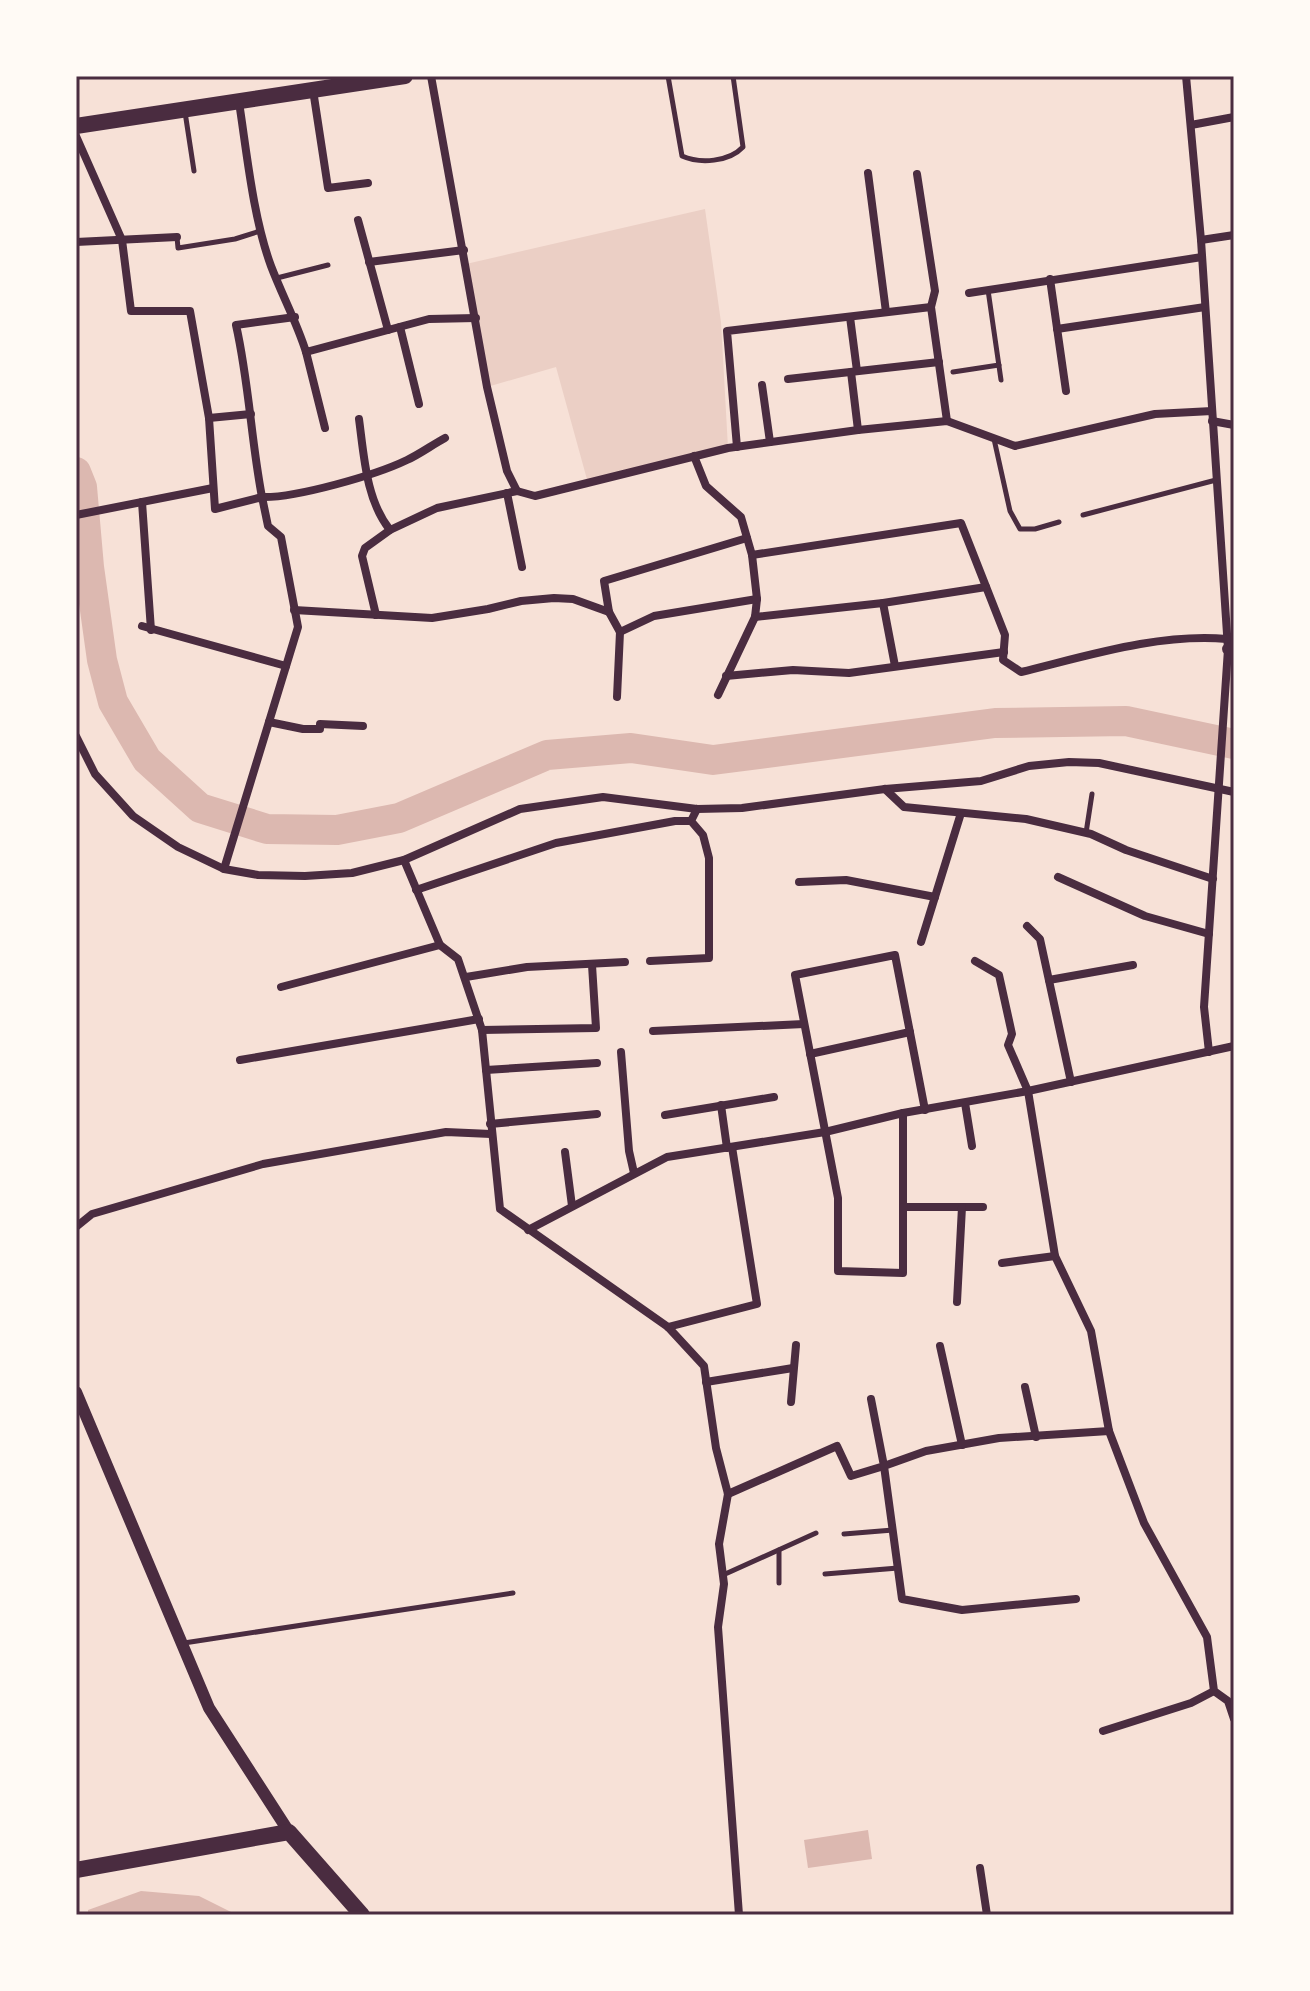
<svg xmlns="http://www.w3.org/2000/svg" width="1310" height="1991" font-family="Ubuntu,sans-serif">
	<rect width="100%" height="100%" fill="#f7e1d7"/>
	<polygon fill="#ebcfc5" points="705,209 721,322 728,448 588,483 556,367 487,387 466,264"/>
	<g fill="#dcb8b0">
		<polygon points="868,1830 872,1859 808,1868 804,1840"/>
		<polygon points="141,1891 199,1896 237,1915 88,1915 88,1910"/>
	</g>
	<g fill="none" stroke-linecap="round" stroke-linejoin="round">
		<polyline stroke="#dcb8b0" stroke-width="30" points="76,472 82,487 89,567 102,660 113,702 147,760 200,808 267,829 337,830 399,818 547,755 631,748 713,760 995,723 1126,721 1234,744"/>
		<g stroke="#4a2c40" stroke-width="5">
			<path d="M668 76 682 156C700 164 729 162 743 147L733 76"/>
			<polyline points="185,112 194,171"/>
			<polyline points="177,237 178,248 235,239 260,231"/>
			<polyline points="277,278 328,265"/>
			<polyline points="988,290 1001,380"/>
			<polyline points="953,372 999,365"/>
			<polyline points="994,439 1010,511 1020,529 1035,529 1059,522"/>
			<polyline points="1083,515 1216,480"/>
			<polyline points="1086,833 1092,794"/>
			<polyline points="844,1534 893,1530"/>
			<polyline points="779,1550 779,1583"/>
			<polyline points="825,1574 898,1568"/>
			<polyline points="723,1575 816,1533"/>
			<polyline points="184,1643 513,1593"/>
		</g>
		<g stroke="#4a2c40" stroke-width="8">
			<polyline points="431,76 487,387 507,471 517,491 535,496 728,448 858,430 947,421 1015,446 1155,414 1212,411"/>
			<polyline points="1186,76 1201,240 1228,649 1204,1007 1209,1052"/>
			<polyline points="313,90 328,188 368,183"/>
			<path d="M239 102C247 154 253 217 271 266 282 295 297 323 306 352L429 319 476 318"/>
			<polyline points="1191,125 1234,117"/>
			<polyline points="76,136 122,240 131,311 190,311 209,418 215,509 262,497 268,526 281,537 298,627 224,869"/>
			<polyline points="868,173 886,312"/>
			<polyline points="917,174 935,291 931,307 947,421"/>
			<polyline points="358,220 388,330"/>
			<polyline points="1201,240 1234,235"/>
			<polyline points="76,242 177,237"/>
			<polyline points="369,262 464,250"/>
			<polyline points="1050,279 1066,391"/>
			<polyline points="969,293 1202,257"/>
			<path d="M295 317 236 325C249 382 251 440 262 497 296 498 376 475 407 460 420 454 432 445 445 438"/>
			<polyline points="850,317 857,371"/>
			<polyline points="400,327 419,404"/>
			<polyline points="1057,329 1205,307"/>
			<polyline points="306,352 325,428"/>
			<polyline points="851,372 858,430"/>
			<polyline points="788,379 939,362"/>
			<polyline points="762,385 770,442"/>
			<polyline points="209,418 251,414"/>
			<path d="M359 419C364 456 366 500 390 530L437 508 517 491"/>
			<polyline points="1212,421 1234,425"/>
			<polyline points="737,447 727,331 931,307"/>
			<polyline points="694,456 706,486 741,517 752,555 757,599 755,617 718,695"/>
			<polyline points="507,493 522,567"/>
			<polyline points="142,502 151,630"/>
			<polyline points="76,515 213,488"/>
			<path d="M752 555 961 523 1005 635 1003 660 1021 672C1087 656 1158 633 1227 639"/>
			<polyline points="883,603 895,666"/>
			<polyline points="294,610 432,618 488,609 521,601 554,598 573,599 609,612"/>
			<polyline points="376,615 362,556 365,548 390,530"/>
			<polyline points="755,617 883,603 986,587"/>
			<polyline points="142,626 286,666"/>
			<polyline points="620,632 654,616 757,599"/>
			<polyline points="726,676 793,670 849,673 1004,652"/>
			<polyline points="617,697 620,632 609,612 604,581 747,538"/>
			<polyline points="269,722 303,729 320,729 320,724 363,726"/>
			<polyline points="76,736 95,774 133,816 178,847 224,869 258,875 305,876 352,873 404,860 520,809 603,797 697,809 742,808 885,789 981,781 1029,766 1069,762 1099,763 1234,792"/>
			<polyline points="885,789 904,807 1026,819 1091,834 1126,850 1213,879"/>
			<polyline points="404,860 440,945 458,959 482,1030 500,1209 668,1327 704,1366 716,1448 728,1494 719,1544 724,1584 718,1627 739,1915"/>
			<polyline points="1058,877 1145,916 1209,934"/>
			<polyline points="799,882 846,880 935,897"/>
			<polyline points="416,890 556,843 675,821 691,821"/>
			<polyline points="1027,926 1040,939 1071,1082"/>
			<polyline points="921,942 961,813"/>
			<polyline points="650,961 709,958 709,858 703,835 691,821 697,809"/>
			<polyline points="975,961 999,975 1012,1034 1008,1045 1028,1091 1055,1256 1091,1331 1109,1431 1144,1523 1207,1637 1214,1691 1228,1701 1234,1719"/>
			<polyline points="466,977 527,967 625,962"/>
			<polyline points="1049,980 1133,965"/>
			<polyline points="281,987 440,945"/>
			<polyline points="482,1030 596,1028 592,965"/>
			<polyline points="653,1031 804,1024"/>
			<polyline points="621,1052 629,1151 634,1173"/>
			<polyline points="810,1054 910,1032"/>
			<polyline points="240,1060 479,1019"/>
			<polyline points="486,1070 597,1063"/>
			<polyline points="965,1103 972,1146"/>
			<polyline points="721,1105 727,1148"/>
			<polyline points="903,1113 903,1273 838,1271 838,1198 795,975 895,955 925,1110"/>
			<polyline points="665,1115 774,1097"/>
			<polyline points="490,1124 597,1114"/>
			<polyline points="565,1152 572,1206"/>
			<polyline points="903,1207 983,1207"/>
			<polyline points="76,1227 92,1214 263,1164 446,1132 491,1134"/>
			<polyline points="528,1230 667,1157 825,1132 903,1113 1028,1091 1234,1046"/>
			<polyline points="1002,1263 1055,1256"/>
			<polyline points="957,1302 962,1207"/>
			<polyline points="668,1327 757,1304 732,1147"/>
			<polyline points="940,1346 962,1445"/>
			<polyline points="706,1382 793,1368"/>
			<polyline points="1025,1387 1036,1437"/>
			<polyline points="791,1402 796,1345"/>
			<polyline points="728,1494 837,1446 851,1476 884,1466 871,1399"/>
			<polyline points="1076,1599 962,1610 902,1599 884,1466 926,1451 999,1438 1109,1431"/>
			<polyline points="1103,1731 1191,1703 1214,1691"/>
			<polyline points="980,1868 987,1915"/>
		</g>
		<g stroke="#4a2c40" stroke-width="12">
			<polyline points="1228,649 1234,651"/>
			<polyline points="76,1392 209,1708 289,1832"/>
		</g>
		<g stroke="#4a2c40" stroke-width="16">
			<polyline points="76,126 405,76"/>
			<polyline points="76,1870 289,1832 362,1915"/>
		</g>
	</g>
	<rect width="1310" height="1991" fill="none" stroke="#fffaf5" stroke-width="156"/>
	<rect x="78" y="78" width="1154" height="1835" fill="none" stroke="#4a2c40" stroke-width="3"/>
</svg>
